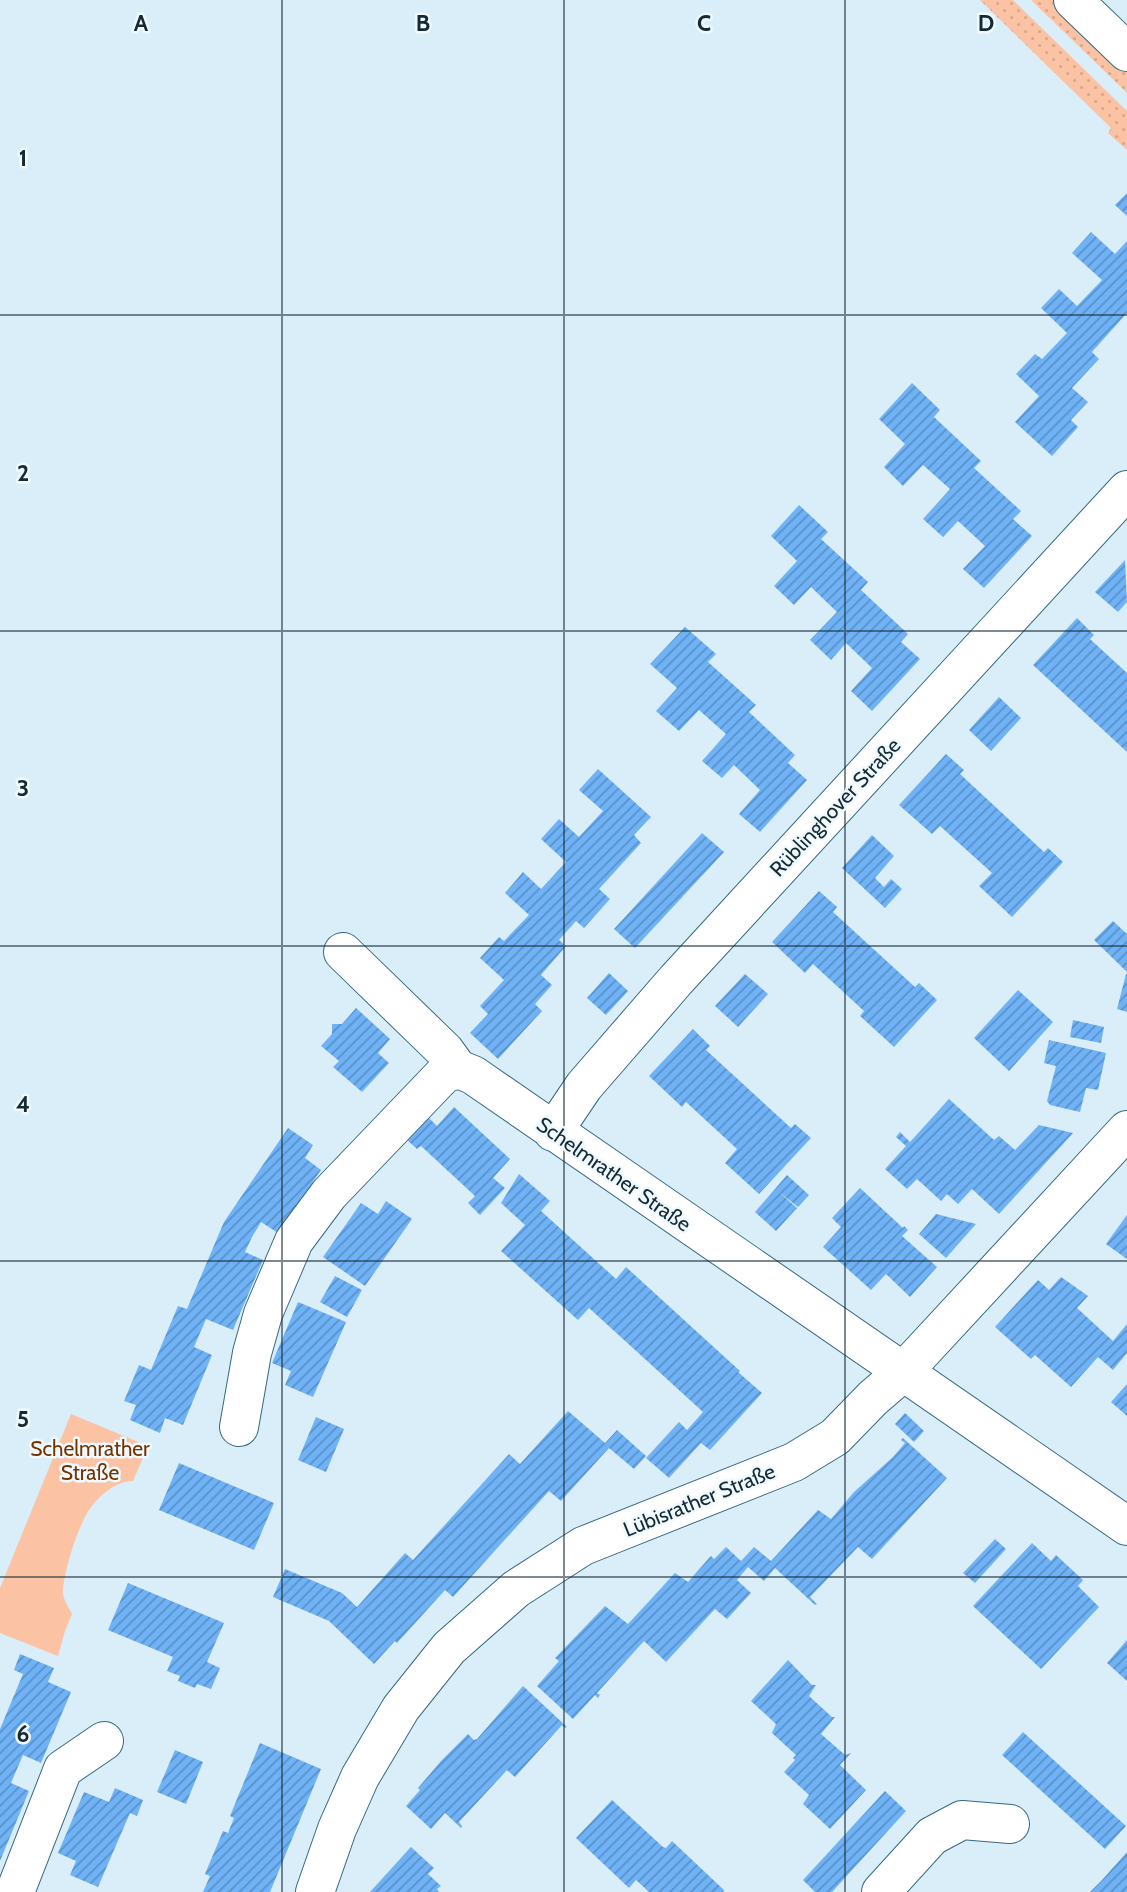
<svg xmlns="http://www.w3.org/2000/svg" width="1127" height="1892" font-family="Cabin,sans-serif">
	<defs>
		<pattern id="grass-dots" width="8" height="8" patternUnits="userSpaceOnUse" patternTransform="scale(1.75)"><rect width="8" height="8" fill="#fbc3a4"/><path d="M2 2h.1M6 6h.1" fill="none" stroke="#d6a88e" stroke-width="1.8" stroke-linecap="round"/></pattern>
		<pattern id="building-hatch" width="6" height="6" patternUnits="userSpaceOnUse" patternTransform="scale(1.75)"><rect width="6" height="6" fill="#6fb2f6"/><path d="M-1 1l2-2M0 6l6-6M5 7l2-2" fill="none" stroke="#5a91c8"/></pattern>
	</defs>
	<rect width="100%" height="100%" fill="#d9eef8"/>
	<g fill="url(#grass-dots)">
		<polygon points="980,0 1013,0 1127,111 1127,150 1108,133 1111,128"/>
		<polygon points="1031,0 1055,0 1127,70 1127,93"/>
	</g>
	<path fill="#fbc3a4" d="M71 1414 148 1446 133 1481C117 1480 97 1497 89 1510 78 1526 62 1576 63 1594 64 1601 69 1608 72 1614L65 1631 58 1656 0 1633V1588Z"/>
	<g fill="url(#building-hatch)">
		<polygon points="1127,193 1127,216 1115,205"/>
		<polygon points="1091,232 1115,254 1127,241 1127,313 1092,352 1099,359 1072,388 1088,402 1071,420 1078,427 1052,456 1015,422 1039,396 1016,374 1035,354 1042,359 1067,333 1041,308 1059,289 1077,306 1102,280 1072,253"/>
		<polygon points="912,383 940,410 934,417 981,461 974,468 1021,511 1013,519 1032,536 984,588 963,569 985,546 958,521 943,537 923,519 950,489 923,465 903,486 884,467 905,444 879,419"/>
		<polygon points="799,505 828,532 821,539 868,582 861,590 908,634 901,642 920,659 872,711 851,691 872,668 846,643 831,660 810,640 837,612 811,587 794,605 774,586 797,561 771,536"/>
		<polygon points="1125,560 1127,602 1118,612 1095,592"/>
		<polygon points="1077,618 1094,635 1090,639 1127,673 1127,752 1033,665"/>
		<polygon points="685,627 716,654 708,662 756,705 749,712 795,755 788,763 807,780 760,832 739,814 760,790 734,765 722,778 702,761 726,734 699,710 679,731 656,711 677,688 650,664"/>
		<polygon points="999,697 1021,718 991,751 969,730"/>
		<polygon points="946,754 964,770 960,774 1044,852 1048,848 1063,862 1012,917 979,886 992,873 940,826 932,834 899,805"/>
		<polygon points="598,769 651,817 634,835 641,843 599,889 610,899 584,928 576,921 559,940 566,946 541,975 552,985 535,1004 542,1011 498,1059 470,1033 488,1014 480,1006 504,980 480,958 499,937 504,941 529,915 505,893 523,872 541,889 566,862 541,839 559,819 579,837 603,811 579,790"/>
		<polygon points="702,833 724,852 635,948 614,929"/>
		<polygon points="872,835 894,856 875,878 884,887 891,879 902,889 885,908 842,868"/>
		<polygon points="819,891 837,907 833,912 915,987 919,983 937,1000 894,1047 860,1016 864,1011 813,964 805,973 772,942"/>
		<polygon points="1113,921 1127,934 1127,972 1094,940"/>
		<polygon points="609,973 628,991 606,1015 587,998"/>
		<polygon points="745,974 768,994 738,1027 715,1006"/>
		<polygon points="1126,974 1127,974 1127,1012 1117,1009"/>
		<polygon points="1018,990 1053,1022 1009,1071 974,1038"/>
		<polygon points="356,1008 390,1039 378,1053 389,1063 362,1092 333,1067 339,1061 321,1046 332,1034 332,1024 342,1024"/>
		<polygon points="1073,1020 1104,1027 1101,1043 1070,1037"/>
		<polygon points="693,1029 710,1046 706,1050 791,1128 795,1124 811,1138 759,1194 725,1163 737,1149 686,1102 682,1107 649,1076"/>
		<polygon points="1049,1040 1106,1053 1098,1090 1086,1088 1080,1112 1050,1105 1047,1101 1056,1066 1044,1063"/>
		<polygon points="949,1099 994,1140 999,1136 1015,1150 1039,1125 1073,1133 999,1214 972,1189 958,1204 947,1194 941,1201 917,1179 907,1189 885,1169 906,1146 896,1137 900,1132 910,1142"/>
		<polygon points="454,1107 510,1159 493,1178 505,1188 480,1215 468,1203 475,1196 421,1146 417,1149 405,1138 426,1115 437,1126"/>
		<polygon points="288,1128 313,1145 305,1158 321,1170 278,1233 261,1222 252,1237 245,1252 263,1260 233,1330 206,1319 194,1347 212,1355 183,1425 165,1418 160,1433 130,1420 136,1405 124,1401 139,1365 151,1370 178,1306 187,1309 224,1222"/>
		<polygon points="519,1174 550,1201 541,1211 616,1279 626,1267 740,1371 738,1372 762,1393 710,1450 701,1443 669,1478 646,1458 679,1422 687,1430 703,1412 589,1308 578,1320 501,1251 525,1225 501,1203"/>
		<polygon points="787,1175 809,1195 798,1207 779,1192 797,1208 776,1231 755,1212"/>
		<polygon points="860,1188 903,1228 904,1226 908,1230 902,1236 937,1267 910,1297 886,1274 871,1290 823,1247 841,1227 832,1218"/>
		<polygon points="386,1201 412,1219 365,1286 323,1257 361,1203 378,1214"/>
		<polygon points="936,1214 976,1224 946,1258 919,1234"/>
		<polygon points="1127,1215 1127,1259 1106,1244"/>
		<polygon points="335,1276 362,1290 347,1317 320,1302"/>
		<polygon points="1061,1277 1088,1296 1077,1308 1113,1341 1127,1324 1127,1353 1113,1370 1098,1357 1071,1387 1035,1355 1031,1359 995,1327 1038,1280 1049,1290"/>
		<polygon points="298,1302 346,1322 313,1397 285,1385 291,1371 272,1363"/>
		<polygon points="1127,1384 1127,1416 1111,1402"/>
		<polygon points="568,1411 605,1443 617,1430 646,1456 634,1469 609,1448 561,1501 549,1491 453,1597 445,1590 397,1643 395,1641 374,1664 329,1621 273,1597 285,1569 342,1593 357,1607 405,1553 413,1560 509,1454 520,1464"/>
		<polygon points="905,1413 924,1431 914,1442 895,1424"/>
		<polygon points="316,1417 344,1429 326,1472 298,1460"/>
		<polygon points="903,1438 947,1478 872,1559 858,1547 810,1597 817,1604 815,1605 775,1568 764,1581 748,1567 737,1580 751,1593 727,1619 715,1609 666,1662 644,1641 597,1693 600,1695 598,1698 595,1695 573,1719 537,1686 559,1661 555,1658 557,1656 605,1606 628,1624 675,1573 688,1582 709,1558 711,1556 714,1559 726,1547 741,1561 754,1547 771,1561 818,1510 831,1519 854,1492 893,1457 905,1443 901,1440"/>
		<polygon points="179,1463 274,1503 254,1550 159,1510"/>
		<polygon points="995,1539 1006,1549 975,1583 963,1573"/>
		<polygon points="1032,1543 1051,1561 1056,1555 1083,1580 1078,1586 1099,1607 1041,1669 973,1606"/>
		<polygon points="128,1583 224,1623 207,1662 220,1668 211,1689 197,1684 195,1688 178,1681 180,1676 167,1671 173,1657 108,1630"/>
		<polygon points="1127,1640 1127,1681 1107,1663"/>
		<polygon points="20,1654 54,1668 48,1682 71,1692 41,1763 23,1755 11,1783 29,1791 0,1861 0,1729 23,1674 14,1670"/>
		<polygon points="788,1660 812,1685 816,1685 809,1696 832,1717 835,1717 821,1734 845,1755 851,1753 840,1765 866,1790 830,1829 803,1804 809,1795 784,1772 795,1760 793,1758 796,1755 772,1733 776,1724 751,1701"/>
		<polygon points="523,1686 567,1727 565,1728 562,1725 515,1777 507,1770 459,1822 462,1826 461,1828 445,1813 431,1829 406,1806 420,1790 418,1788 441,1761 468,1734 474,1740 477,1739"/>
		<polygon points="1023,1732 1126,1826 1105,1849 1002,1755"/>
		<polygon points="260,1743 321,1769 270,1892 203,1892 210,1876 205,1874 223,1831 228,1833 234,1818 230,1816"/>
		<polygon points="175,1750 203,1762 186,1804 157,1792"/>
		<polygon points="115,1788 143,1800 137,1816 130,1813 98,1887 70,1875 76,1861 58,1853 84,1792 109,1802"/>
		<polygon points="885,1791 906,1811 832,1892 815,1892 803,1880"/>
		<polygon points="612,1800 663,1847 666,1848 672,1841 724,1890 723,1892 649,1892 636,1880 629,1888 576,1838"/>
		<polygon points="411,1847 434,1868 428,1874 441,1886 437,1889 439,1892 370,1892"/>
		<polygon points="1127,1852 1127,1892 1090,1892 1102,1880"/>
	</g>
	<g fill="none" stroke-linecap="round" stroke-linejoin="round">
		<g stroke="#376981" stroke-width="40">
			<g id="minor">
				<polyline points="1073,0 1127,52"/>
				<polyline points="343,952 445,1051 458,1069"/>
				<polyline points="553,1132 584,1086 676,980 1127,490"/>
				<polyline points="239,1427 252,1353 263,1314 294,1241 329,1194 444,1074 458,1069 473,1075 1127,1526"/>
				<polyline points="15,1892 63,1769 104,1741"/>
				<polyline points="315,1892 337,1829 360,1777 401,1708 449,1648 516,1589 583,1546 794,1462 835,1437 873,1398 902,1373 1127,1130"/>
				<polyline points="881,1892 932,1836 962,1820 1010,1824"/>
			</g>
		</g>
		<use href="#minor" stroke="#fff" stroke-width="38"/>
	</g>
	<path fill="none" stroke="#152a34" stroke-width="2" stroke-opacity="0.55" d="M282 0V1892M564 0V1892M845 0V1892M0 315H1127M0 631H1127M0 946H1127M0 1261H1127M0 1577H1127"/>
	<g text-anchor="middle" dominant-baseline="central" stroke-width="5" stroke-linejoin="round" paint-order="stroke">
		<g font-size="21" fill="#152a34" stroke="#eff9fe">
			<text transform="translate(835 807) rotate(-47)">Rüblinghover Straße</text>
			<text transform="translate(614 1174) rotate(35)">Schelmrather Straße</text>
			<text transform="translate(699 1500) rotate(-22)">Lübisrather Straße</text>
		</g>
		<g font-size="21" fill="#753300" stroke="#eff9fe">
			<text x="90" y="1448">Schelmrather<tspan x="90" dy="24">Straße</tspan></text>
		</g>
	</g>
	<g font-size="23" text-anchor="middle" font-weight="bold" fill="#152a34" stroke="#eff9fe" stroke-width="5" stroke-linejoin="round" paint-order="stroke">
		<text x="141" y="31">A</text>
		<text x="423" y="31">B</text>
		<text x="704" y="31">C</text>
		<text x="986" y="31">D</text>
		<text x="23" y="166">1</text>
		<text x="23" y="481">2</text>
		<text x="23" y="796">3</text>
		<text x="23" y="1112">4</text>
		<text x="23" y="1427">5</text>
		<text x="23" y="1742">6</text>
	</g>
</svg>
